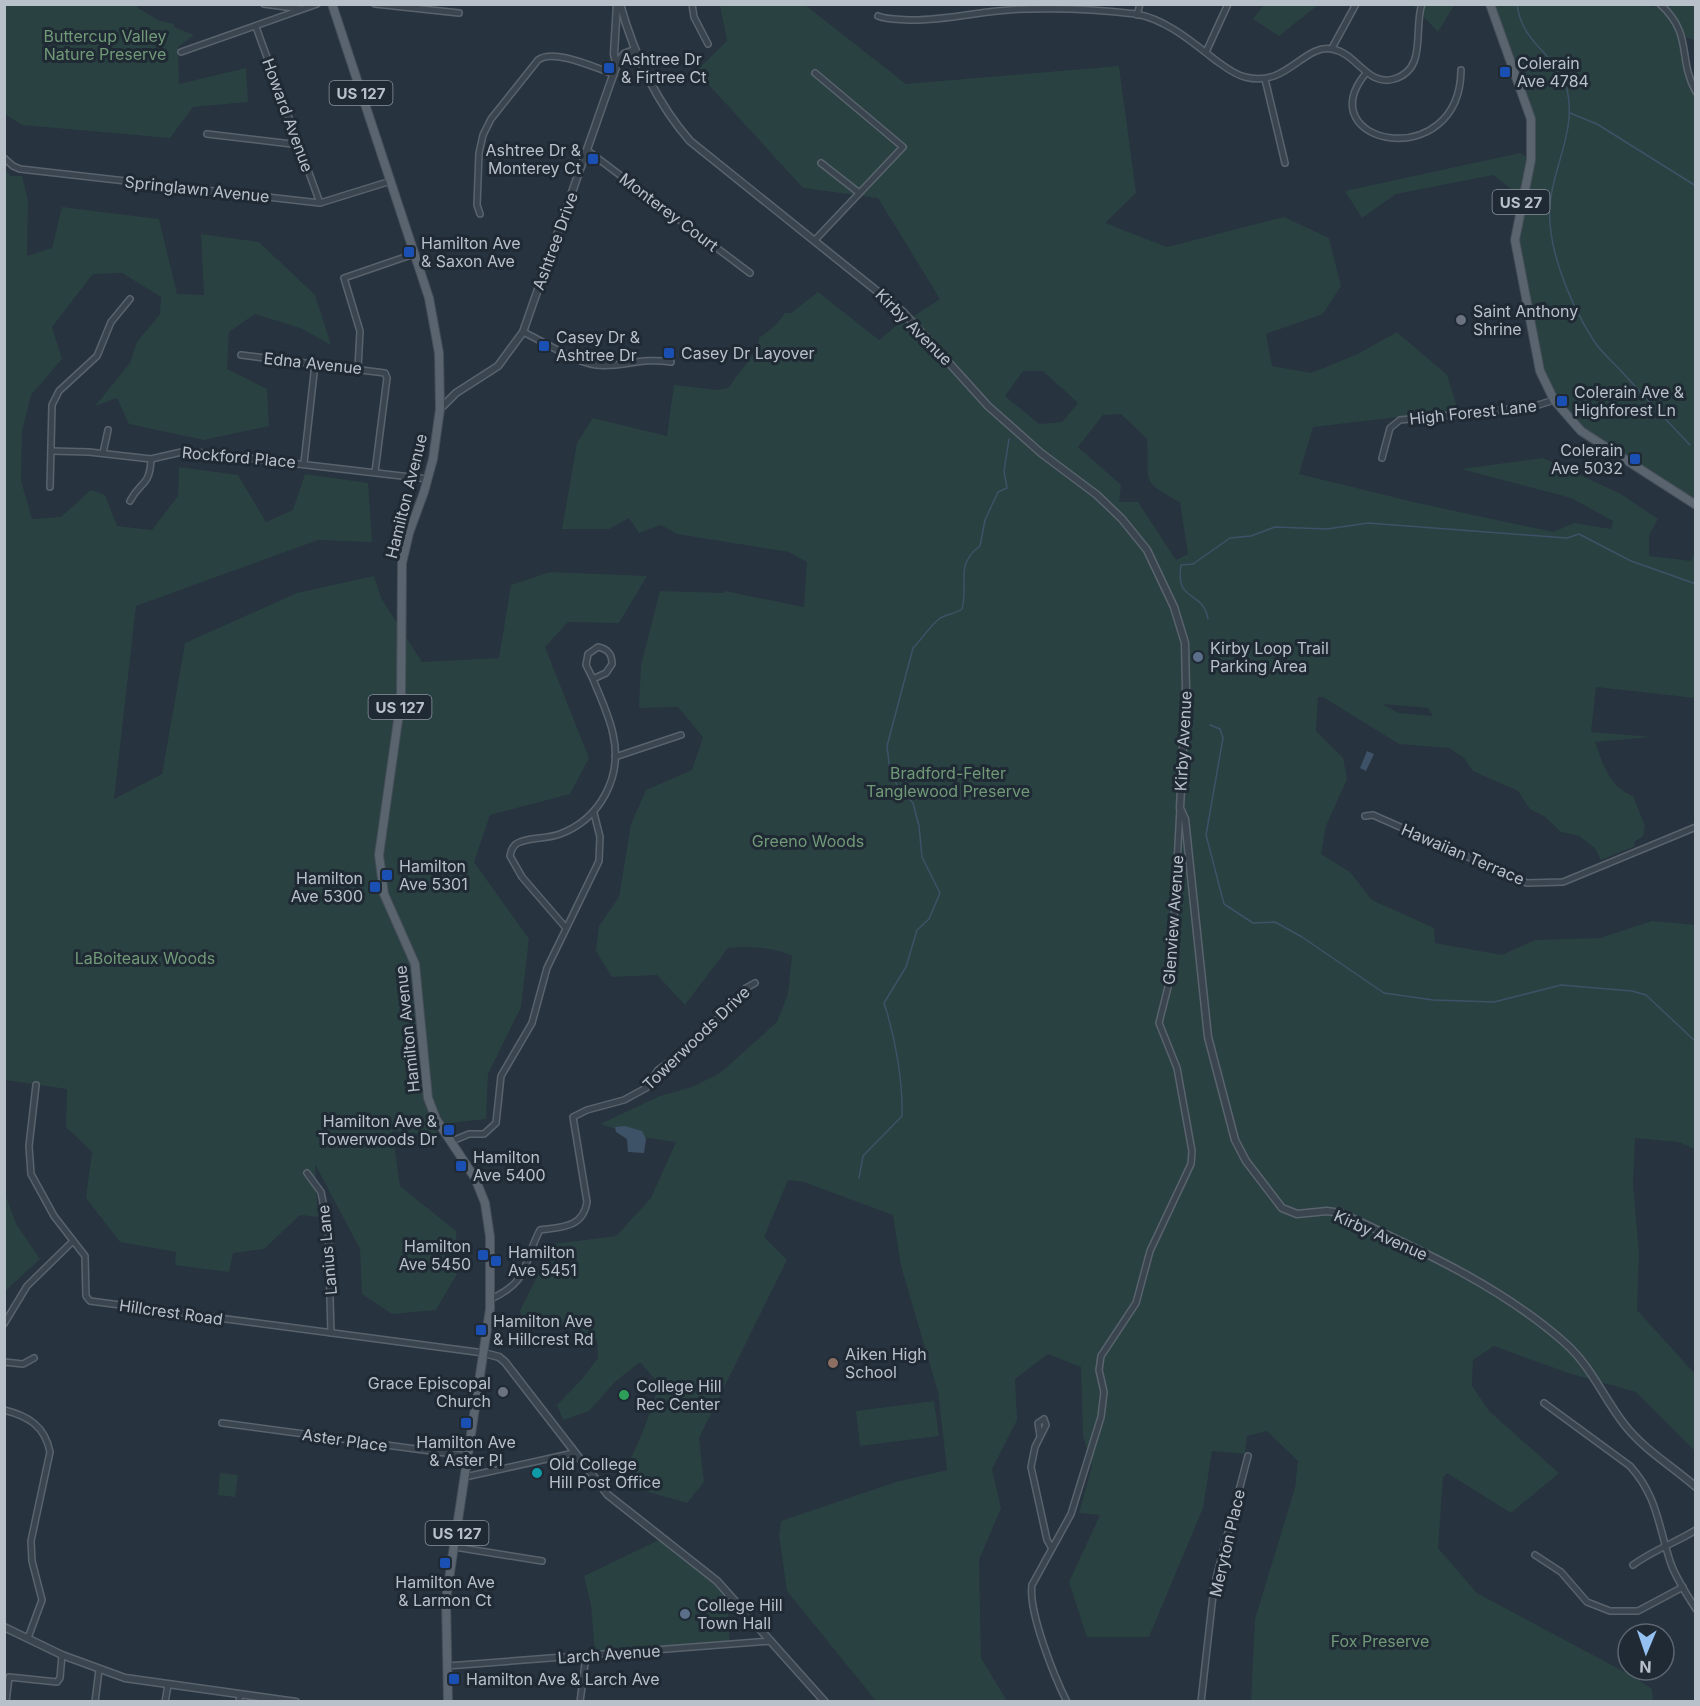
<svg xmlns="http://www.w3.org/2000/svg" width="1700" height="1706" font-family="Inter,sans-serif">
	<rect width="100%" height="100%" fill="#27333f"/>
	<g fill="#2a4141" fill-rule="evenodd">
		<polygon points="1264,4 1318,4 1318,5 1279,36 1253,19"/>
		<polygon points="1648,4 1652,7 1659,5 1695,5 1695,40 1684,37 1688,72 1696,92 1695,505 1571,422 1540,371 1515,240 1522,197 1493,175 1396,194 1362,218 1345,191 1520,153 1530,159 1532,132 1490,5"/>
		<polygon points="5,5 138,5 138,8 158,20 174,24 174,27 194,35 178,47 179,84 246,68 248,102 193,107 170,138 22,125 5,114"/>
		<path d="M720 5H805L906 84 1119 66 1136 193 1105 223 1167 247 1284 217 1329 238 1341 286 1323 314 1266 334 1272 366 1311 373 1356 355 1397 332 1447 375 1458 410 1313 427 1299 474 1418 503 1553 532 1574 523 1611 529 1613 521 1571 498 1461 469 1543 458 1621 494 1658 519 1649 535V556L1691 561 1695 551V698L1596 687 1591 732 1652 737 1595 742C1603 764 1610 788 1633 796L1645 826 1643 836 1634 842 1635 846 1601 860 1595 848 1579 836 1561 832 1544 816 1530 809 1518 791 1473 771 1464 758 1449 748 1399 744 1323 697H1318L1316 731 1343 758 1347 779 1326 826 1321 854 1350 872 1372 900 1434 928 1435 943 1502 955 1535 940 1600 938 1652 921 1695 925V1149L1678 1142 1635 1138 1633 1184 1639 1252 1637 1310 1695 1374V1451L1636 1392 1571 1374 1494 1346 1473 1360 1472 1386 1490 1412 1559 1473 1511 1513 1447 1473 1443 1478 1438 1548 1477 1593 1636 1678 1652 1689 1653 1701H1251L1255 1619 1295 1488 1298 1461 1267 1431 1247 1436 1245 1454 1212 1451 1203 1508 1149 1637H1087L1069 1582 1100 1515 1079 1513 1092 1466 1083 1436 1081 1367 1048 1354 1015 1379 1017 1420 992 1469 1001 1508 979 1560 981 1658 1007 1701H876L787 1591 779 1535 781 1521 896 1482 947 1470 938 1392 901 1266 893 1215 804 1182 788 1180 764 1237 787 1260 699 1438 704 1482 687 1503 617 1483C636 1452 649 1419 659 1384L640 1362 615 1382 589 1411 563 1420 557 1405 582 1379 598 1358 597 1340 568 1328 524 1326 520 1311 553 1244 616 1236 651 1198 676 1142 642 1137 600 1124 660 1096 692 1087 720 1073 777 1022 788 994 792 956C774 947 748 946 728 948L685 1005 657 975 612 977 596 951 599 926 619 897 631 824 646 790 692 770 703 737 678 707 639 708 641 665 660 591 724 593 725 591 804 607 807 562 789 552 677 534 661 525 639 533 629 518 609 529H562L577 443 593 418 667 436 674 385 716 390 728 388 758 348 759 338 777 324 785 313H791L818 292 879 340 901 322 906 321 940 299 878 198 803 188 696 71 727 41ZM1023 371H1043L1078 403 1062 422 1039 424 1005 396ZM1121 414 1147 439C1150 482 1138 480 1180 502L1188 554 1176 560 1138 502H1119L1121 485 1078 447 1103 415ZM1382 704 1428 708 1433 716 1399 713Z"/>
		<polygon points="1413,5 1454,5 1438,32"/>
		<polygon points="4,167 10,176 22,176 28,200 27,256 52,248 62,207 159,219 177,294 204,295 201,234 259,242 315,295 331,345 300,328 255,314 229,332 227,369 267,389 269,426 204,440 129,424 117,398 95,406 130,363 137,342 160,314 161,297 122,273 93,274 52,327 62,359 31,395 22,431 21,480 32,519 61,517 91,490 105,495 117,526 152,530 178,496 179,467 238,475 266,522 293,510 305,474 368,483 372,542 318,540 136,606 114,799 162,774 185,643 297,593 374,576 381,598 422,662 499,658 511,585 550,572 647,576 619,623 568,622 545,647 589,758 570,794 490,815 474,862 529,939 521,1007 488,1074 486,1119 433,1125 440,1136 392,1131 400,1186 456,1231 458,1272 436,1310 392,1314 362,1294 360,1249 315,1164 318,1217 300,1215 264,1249 233,1253 229,1272 175,1265 176,1252 120,1242 86,1198 92,1152 66,1127 67,1089 5,1080"/>
		<polygon points="5,1194 16,1224 40,1259 5,1291"/>
		<polygon points="934,1401 939,1436 860,1446 856,1411"/>
		<polygon points="220,1473 238,1475 235,1497 218,1495"/>
		<polygon points="663,1538 727,1592 730,1645 595,1655 591,1605 584,1576"/>
	</g>
	<g fill="#3e5267">
		<polygon points="1367,751 1374,754 1366,771 1360,768"/>
		<polygon points="625,1126 642,1131 646,1139 644,1153 628,1152 627,1139 616,1132 615,1127"/>
	</g>
	<g fill="none" stroke-linecap="round" stroke-linejoin="round">
		<g stroke="#3e5267" stroke-width="1.5">
			<path d="M1517 4C1522 46 1558 54 1567 89 1576 127 1557 159 1551 196 1543 241 1570 304 1594 341 1601 352 1613 362 1622 372 1644 396 1667 421 1690 445"/>
			<polyline points="1570,113 1597,124 1696,186"/>
			<path d="M1208 619C1203 589 1175 604 1181 565L1193 564 1230 538 1251 536 1275 527 1327 529 1368 523 1567 538 1579 534 1631 561 1696 584"/>
			<polyline points="1210,725 1220,729 1223,738 1206,835 1224,904 1253,923 1275,922 1302,937 1384,993 1433,1000 1494,1002 1561,985 1632,991 1646,995 1696,1042"/>
			<path d="M859 1178 863 1156 902 1116C903 1081 895 1036 884 1003L906 967 917 930 929 919 940 893 922 857 919 826 913 803 899 789 890 771 887 746 913 648C923 638 929 627 939 619 946 614 955 614 962 609 969 583 954 565 980 546L985 520 998 492 1007 488 1004 471 1009 439"/>
		</g>
		<g stroke="#59636d" stroke-width="8">
			<g id="minor">
				<polyline points="264,4 301,9"/>
				<polyline points="375,4 459,13"/>
				<polyline points="692,4 694,17 708,44"/>
				<path d="M1660 4C1694 35 1677 58 1696 92"/>
				<polyline points="1137,15 1140,4"/>
				<path d="M878 16C888 20 899 19 909 20 949 21 987 9 1027 9 1060 8 1103 10 1136 14 1165 19 1191 41 1214 59 1224 66 1233 74 1245 77 1287 88 1303 44 1332 49 1357 53 1367 87 1394 79 1428 69 1413 29 1422 4"/>
				<polyline points="256,27 320,203"/>
				<polyline points="1332,48 1356,4"/>
				<polyline points="181,52 317,4"/>
				<polyline points="1206,52 1228,4"/>
				<polyline points="815,73 903,147 815,240"/>
				<path d="M1366 73C1307 145 1460 175 1461 70"/>
				<polyline points="1265,79 1285,163"/>
				<polyline points="207,134 300,145"/>
				<polyline points="588,151 750,273"/>
				<polyline points="4,158 13,166 20,169 320,203 391,181"/>
				<polyline points="821,163 858,192"/>
				<path d="M480 214 477 205 479 153 483 135 491 119 538 60C554 48 595 68 614 74"/>
				<path d="M523 332C543 341 574 362 596 365 621 368 641 357 671 362"/>
				<polyline points="241,355 385,373 387,378 375,472"/>
				<polyline points="358,368 360,331 344,278 414,254"/>
				<polyline points="51,451 89,452 151,459 186,451 428,479"/>
				<polyline points="103,453 108,430"/>
				<polyline points="1382,458 1390,428 1400,420 1532,407 1554,400"/>
				<polyline points="304,463 315,364"/>
				<polyline points="50,487 52,405 59,391 97,356 111,322 130,299"/>
				<path d="M130 501C140 481 150 487 151 459"/>
				<polyline points="615,757 681,735"/>
				<polyline points="1365,816 1373,815 1527,883 1563,882 1696,827"/>
				<path d="M566 928 522 877 510 856C511 850 513 844 520 842 532 837 547 839 560 834 600 819 623 777 613 734 609 715 600 697 593 679L606 673 612 664C612 654 608 649 598 647L588 654 586 665 593 679"/>
				<polyline points="36,1085 29,1146 31,1174 54,1216 85,1256 86,1296 90,1301 484,1353"/>
				<polyline points="452,1141 469,1134 484,1134 496,1123 501,1076 532,1023 547,968 599,861 600,837 594,813"/>
				<polyline points="307,1173 321,1192 328,1229 331,1333"/>
				<path d="M491 1299C531 1280 522 1264 540 1230 561 1227 583 1228 587 1202L573 1117 587 1110 624 1100 646 1088 658 1070 694 1044 746 988 755 983"/>
				<polyline points="4,1324 27,1286 73,1241"/>
				<polyline points="4,1362 23,1364 34,1358"/>
				<path d="M1544 1403 1630 1466C1658 1497 1658 1526 1671 1564 1677 1580 1687 1595 1696 1609"/>
				<path d="M4 1410C28 1416 45 1426 50 1452L31 1541 32 1561 42 1600 28 1638"/>
				<polyline points="222,1423 468,1456"/>
				<polyline points="1040,1436 1038,1423 1044,1419 1046,1425 1035,1447 1031,1467 1047,1540 1051,1547"/>
				<polyline points="465,1477 574,1453"/>
				<polyline points="455,1547 542,1561"/>
				<polyline points="1535,1555 1561,1572 1587,1602 1610,1611 1638,1611 1683,1587"/>
				<path d="M1633 1565C1653 1550 1675 1543 1696 1530"/>
				<polyline points="447,1666 771,1641"/>
				<polyline points="6,1702 9,1677 57,1682 60,1678 62,1655"/>
				<polyline points="95,1702 99,1670"/>
				<polyline points="165,1702 168,1685"/>
				<polyline points="239,1702 240,1694"/>
				<polyline points="580,1702 586,1656"/>
				<path d="M1067 1702C1054 1676 1028 1611 1032 1585L1071 1514 1101 1417 1104 1392 1099 1370 1101 1356 1136 1303 1150 1251 1191 1164 1192 1151 1177 1068 1159 1023 1171 975 1180 808"/>
				<polyline points="1201,1702 1214,1586 1248,1456"/>
			</g>
		</g>
		<g stroke="#59636d" stroke-width="9">
			<g id="tertiary">
				<path d="M620 4C634 54 656 102 690 141L903 312 988 406 1041 453 1097 495 1122 519 1147 550 1174 607 1185 643 1186 689 1180 808 1185 819 1208 1037 1235 1140 1246 1161 1282 1208 1297 1214 1327 1211 1341 1213C1418 1249 1501 1286 1565 1343 1591 1366 1603 1397 1624 1424 1643 1449 1672 1466 1696 1487"/>
				<polyline points="616,63 614,54 617,4"/>
				<polyline points="440,409 456,393 498,366 523,332 617,64 624,54 634,50"/>
				<polyline points="484,1353 499,1357 505,1362 608,1495 717,1581 825,1702"/>
				<polyline points="4,1627 62,1655 125,1678 296,1702"/>
			</g>
		</g>
		<g stroke="#454e58" stroke-width="10">
			<g id="primary">
				<polyline points="332,4 429,298 439,353 440,409 433,459 424,492 409,533 402,563 401,699 379,855 384,894 415,964 428,1098 436,1119 475,1178 485,1203 490,1237 490,1309 446,1599 448,1702"/>
				<polyline points="1490,4 1531,119 1531,160 1515,240 1540,371 1554,400 1581,431 1696,505"/>
			</g>
		</g>
		<use href="#minor" stroke="#3b454f" stroke-width="5"/>
		<use href="#tertiary" stroke="#3b454f" stroke-width="6"/>
		<use href="#primary" stroke="#59646f" stroke-width="8"/>
	</g>
	<g fill="#1a4fb4" stroke="#202a34" stroke-width="2">
		<rect x="603" y="62" width="12" height="12" rx="3"/>
		<rect x="1499" y="66" width="12" height="12" rx="3"/>
		<rect x="587" y="153" width="12" height="12" rx="3"/>
		<rect x="403" y="246" width="12" height="12" rx="3"/>
		<rect x="538" y="340" width="12" height="12" rx="3"/>
		<rect x="663" y="347" width="12" height="12" rx="3"/>
		<rect x="1556" y="395" width="12" height="12" rx="3"/>
		<rect x="1629" y="453" width="12" height="12" rx="3"/>
		<rect x="381" y="869" width="12" height="12" rx="3"/>
		<rect x="369" y="881" width="12" height="12" rx="3"/>
		<rect x="443" y="1124" width="12" height="12" rx="3"/>
		<rect x="455" y="1160" width="12" height="12" rx="3"/>
		<rect x="477" y="1249" width="12" height="12" rx="3"/>
		<rect x="490" y="1255" width="12" height="12" rx="3"/>
		<rect x="475" y="1324" width="12" height="12" rx="3"/>
		<rect x="460" y="1417" width="12" height="12" rx="3"/>
		<rect x="439" y="1557" width="12" height="12" rx="3"/>
		<rect x="448" y="1673" width="12" height="12" rx="3"/>
	</g>
	<g fill="#6b7280" stroke="#202a34" stroke-width="2">
		<circle cx="1461" cy="320" r="6"/>
		<circle cx="503" cy="1392" r="6"/>
	</g>
	<g fill="#5c6f8a" stroke="#202a34" stroke-width="2">
		<circle cx="1198" cy="657" r="6"/>
		<circle cx="685" cy="1614" r="6"/>
	</g>
	<circle fill="#8d6e63" stroke="#202a34" stroke-width="2" cx="833" cy="1363" r="6"/>
	<circle fill="#2e9e5b" stroke="#202a34" stroke-width="2" cx="624" cy="1395" r="6"/>
	<circle fill="#0f9aa8" stroke="#202a34" stroke-width="2" cx="537" cy="1473" r="6"/>
	<g text-anchor="middle" dominant-baseline="central" stroke-width="6" stroke-linejoin="round" paint-order="stroke">
		<g fill="#202a34" stroke="#8a939d" stroke-width="1.5">
			<rect x="329.5" y="81" width="63" height="24" rx="4.5"/>
			<rect x="1492.5" y="190" width="57" height="24" rx="4.5"/>
			<rect x="368.5" y="695" width="63" height="24" rx="4.5"/>
			<rect x="425.5" y="1521" width="63" height="24" rx="4.5"/>
		</g>
		<g font-size="15" font-weight="bold" fill="#b8c0ca">
			<text x="361" y="93">US 127</text>
			<text x="1521" y="202">US 27</text>
			<text x="400" y="707">US 127</text>
			<text x="457" y="1533">US 127</text>
		</g>
		<g font-size="16" fill="#709977" stroke="#202a34">
			<text x="105" y="36">Buttercup Valley<tspan x="105" dy="18">Nature Preserve</tspan></text>
			<text x="948" y="773">Bradford-Felter<tspan x="948" dy="18">Tanglewood Preserve</tspan></text>
			<text x="808" y="841">Greeno Woods</text>
			<text x="145" y="958">LaBoiteaux Woods</text>
			<text x="1380" y="1641">Fox Preserve</text>
		</g>
		<g font-size="16" fill="#b8c0ca" stroke="#202a34" text-anchor="start">
			<text x="621" y="59">Ashtree Dr<tspan x="621" dy="18">&amp; Firtree Ct</tspan></text>
			<text x="1517" y="63">Colerain<tspan x="1517" dy="18">Ave 4784</tspan></text>
			<text x="581" y="150" text-anchor="end">Ashtree Dr &amp;<tspan x="581" dy="18">Monterey Ct</tspan></text>
			<text x="421" y="243">Hamilton Ave<tspan x="421" dy="18">&amp; Saxon Ave</tspan></text>
			<text x="1473" y="311">Saint Anthony<tspan x="1473" dy="18">Shrine</tspan></text>
			<text x="556" y="337">Casey Dr &amp;<tspan x="556" dy="18">Ashtree Dr</tspan></text>
			<text x="681" y="353">Casey Dr Layover</text>
			<text x="1574" y="392">Colerain Ave &amp;<tspan x="1574" dy="18">Highforest Ln</tspan></text>
			<text x="1623" y="450" text-anchor="end">Colerain<tspan x="1623" dy="18">Ave 5032</tspan></text>
			<text x="1210" y="648">Kirby Loop Trail<tspan x="1210" dy="18">Parking Area</tspan></text>
			<text x="399" y="866">Hamilton<tspan x="399" dy="18">Ave 5301</tspan></text>
			<text x="363" y="878" text-anchor="end">Hamilton<tspan x="363" dy="18">Ave 5300</tspan></text>
			<text x="437" y="1121" text-anchor="end">Hamilton Ave &amp;<tspan x="437" dy="18">Towerwoods Dr</tspan></text>
			<text x="473" y="1157">Hamilton<tspan x="473" dy="18">Ave 5400</tspan></text>
			<text x="471" y="1246" text-anchor="end">Hamilton<tspan x="471" dy="18">Ave 5450</tspan></text>
			<text x="508" y="1252">Hamilton<tspan x="508" dy="18">Ave 5451</tspan></text>
			<text x="493" y="1321">Hamilton Ave<tspan x="493" dy="18">&amp; Hillcrest Rd</tspan></text>
			<text x="845" y="1354">Aiken High<tspan x="845" dy="18">School</tspan></text>
			<text x="491" y="1383" text-anchor="end">Grace Episcopal<tspan x="491" dy="18">Church</tspan></text>
			<text x="636" y="1386">College Hill<tspan x="636" dy="18">Rec Center</tspan></text>
			<text x="466" y="1442" text-anchor="middle">Hamilton Ave<tspan x="466" dy="18">&amp; Aster Pl</tspan></text>
			<text x="549" y="1464">Old College<tspan x="549" dy="18">Hill Post Office</tspan></text>
			<text x="445" y="1582" text-anchor="middle">Hamilton Ave<tspan x="445" dy="18">&amp; Larmon Ct</tspan></text>
			<text x="697" y="1605">College Hill<tspan x="697" dy="18">Town Hall</tspan></text>
			<text x="466" y="1679">Hamilton Ave &amp; Larch Ave</text>
		</g>
		<g font-size="16" fill="#b8c0ca" stroke="#202a34">
			<text transform="translate(288 115) rotate(70)">Howard Avenue</text>
			<text transform="translate(197 189) rotate(6)">Springlawn Avenue</text>
			<text transform="translate(669 212) rotate(37)">Monterey Court</text>
			<text transform="translate(555 241) rotate(-70)">Ashtree Drive</text>
			<text transform="translate(914 327) rotate(45)">Kirby Avenue</text>
			<text transform="translate(313 363) rotate(6)">Edna Avenue</text>
			<text transform="translate(1473 412) rotate(-6)">High Forest Lane</text>
			<text transform="translate(239 457) rotate(5)">Rockford Place</text>
			<text transform="translate(406 496) rotate(-76)">Hamilton Avenue</text>
			<text transform="translate(1183 741) rotate(-87)">Kirby Avenue</text>
			<text transform="translate(1463 854) rotate(23)">Hawaiian Terrace</text>
			<text transform="translate(1173 920) rotate(-86)">Glenview Avenue</text>
			<text transform="translate(407 1029) rotate(-96)">Hamilton Avenue</text>
			<text transform="translate(696 1038) rotate(-44)">Towerwoods Drive</text>
			<text transform="translate(1381 1235) rotate(24)">Kirby Avenue</text>
			<text transform="translate(327 1250) rotate(-95)">Lanius Lane</text>
			<text transform="translate(171 1312) rotate(8)">Hillcrest Road</text>
			<text transform="translate(345 1440) rotate(8)">Aster Place</text>
			<text transform="translate(1227 1543) rotate(-77)">Meryton Place</text>
			<text transform="translate(609 1654) rotate(-4)">Larch Avenue</text>
		</g>
	</g>
	<rect width="1700" height="1706" fill="none" stroke="#b8c0ca" stroke-width="12"/>
	<g transform="translate(1646 1652) rotate(182)"><circle r="28" fill="#202a34" stroke="#5d6670" stroke-width="1.5"/>
	<path d="M0-4.5L10 22L0 15L-10 22Z" fill="#94c0f2"/>
	<text y="-9" font-size="16" font-weight="bold" text-anchor="middle" fill="#b8c0ca">N</text>
	</g>
</svg>
